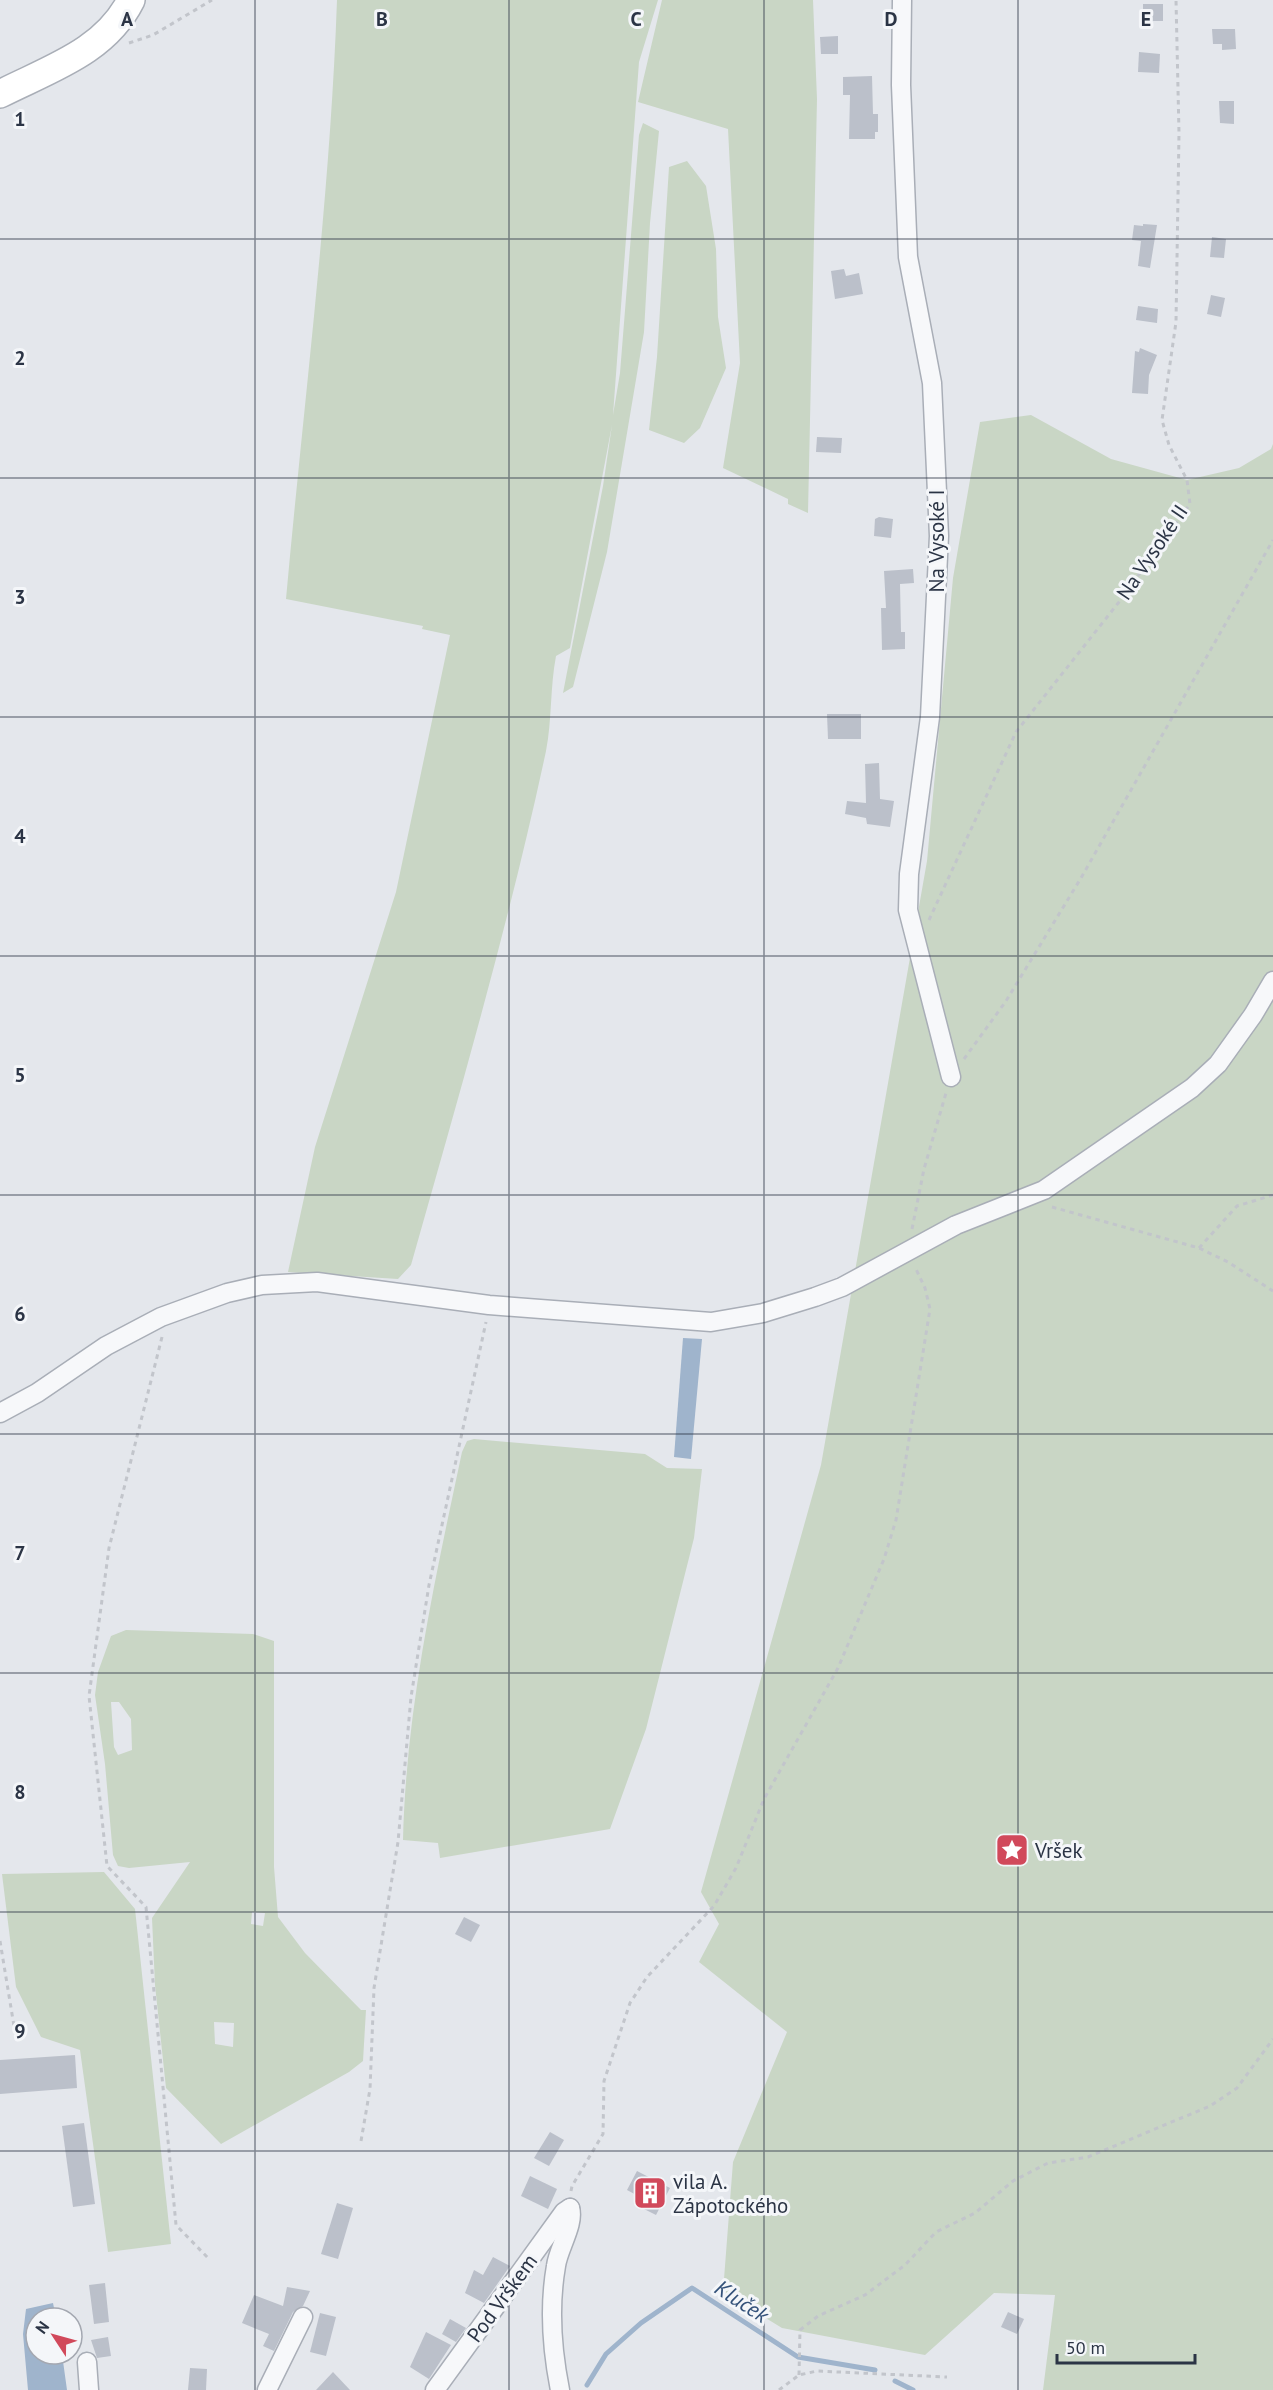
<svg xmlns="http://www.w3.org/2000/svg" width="1273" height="2390" font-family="'PT Sans',sans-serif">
	<rect width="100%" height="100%" fill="#e4e7ec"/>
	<g fill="#c9d6c5" fill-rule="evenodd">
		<path d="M337 0H658L639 62 613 415 620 373 639 135 643 123 659 131 650 223 644 332 607 552 573 687 563 693 603 486 612 425 570 648 556 656C550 687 552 720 546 751 509 924 459 1095 411 1265L398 1279 288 1272 315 1147 396 892 450 635 422 629 423 626 286 599C304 399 330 200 337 0Z"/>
		<polygon points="662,0 813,0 817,99 808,513 788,504 788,499 723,468 740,363 728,129 638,102"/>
		<polygon points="687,161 706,186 716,249 718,317 726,368 700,428 684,443 649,430 657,357 669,167"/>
		<polygon points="1031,415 1111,459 1187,480 1239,468 1271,449 1273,444 1273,2390 1043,2390 1055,2295 994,2293 925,2355 782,2328 723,2292 733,2162 787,2032 699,1962 719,1924 701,1892 821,1465 927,861 953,578 980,422"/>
		<path d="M474 1439 645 1454 667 1468 702 1469 694 1538 646 1729 610 1829 440 1858 438 1843 403 1840C406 1709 435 1579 462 1452L467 1441Z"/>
		<path d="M126 1630 253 1634 274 1641V1867L278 1917 305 1953 361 2010H366L363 2061 349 2072 221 2144 166 2088 155 1985 152 1918 190 1862 129 1868 118 1866 113 1855 105 1764 95 1695 98 1672 111 1636ZM111 1702H119L131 1719 132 1750 118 1755 114 1747ZM252 1912 265 1913 263 1926 251 1924ZM214 2022 234 2023 233 2047 215 2044Z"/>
		<polygon points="104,1872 135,1909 171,2244 108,2252 80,2050 41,2037 16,1987 2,1874"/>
	</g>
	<g fill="#9fb4cc">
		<polygon points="683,1338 702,1339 691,1459 674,1457"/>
		<polygon points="53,2303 56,2318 36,2318 36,2354 62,2354 67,2390 28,2390 23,2334 26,2309"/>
	</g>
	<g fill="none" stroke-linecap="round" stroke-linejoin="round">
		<g stroke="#9fb4cc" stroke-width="5">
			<polyline points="895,2381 913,2390"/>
			<polyline points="587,2385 606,2354 641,2323 692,2288 798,2357 875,2370"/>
		</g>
	</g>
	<g fill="#bbc0ca">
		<rect x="1143" y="4" width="20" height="17"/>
		<polygon points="1212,29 1235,29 1236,49 1222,50 1222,44 1213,44"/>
		<polygon points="838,36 838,54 821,54 820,37"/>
		<polygon points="1139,52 1160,54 1159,73 1138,72"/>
		<polygon points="872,76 873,114 878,114 878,132 875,132 875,139 849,139 850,95 843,95 843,77"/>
		<polygon points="1219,101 1234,101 1234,124 1220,123"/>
		<polygon points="1143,224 1157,225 1150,268 1138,266 1141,241 1132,240 1134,225 1143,226"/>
		<polygon points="1212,237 1226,239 1224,258 1210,257"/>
		<polygon points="844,269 846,276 859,273 863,294 835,299 831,271"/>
		<polygon points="1211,295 1225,298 1221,317 1207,314"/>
		<polygon points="1138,306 1158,309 1157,323 1136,320"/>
		<polygon points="1140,348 1157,355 1149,375 1148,394 1132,393 1135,351 1139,352"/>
		<polygon points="817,437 842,438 841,453 816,452"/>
		<polygon points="879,517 893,519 891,538 874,536 875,519"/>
		<polygon points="913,569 914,583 900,584 901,632 905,632 905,649 882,650 881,608 886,608 884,571"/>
		<polygon points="827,714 861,714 861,739 828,739"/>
		<polygon points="879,763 880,799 894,801 890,827 867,824 866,818 845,814 847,801 866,803 865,764"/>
		<polygon points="464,1917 480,1925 471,1942 455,1934"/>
		<polygon points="75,2055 77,2088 0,2094 0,2060"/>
		<polygon points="84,2123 95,2204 73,2207 62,2126"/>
		<polygon points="550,2132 564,2140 549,2166 534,2158"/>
		<polygon points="637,2171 670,2188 656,2215 638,2206 640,2197 627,2190"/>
		<polygon points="530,2176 557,2189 548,2209 521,2196"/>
		<polygon points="337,2203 353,2208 338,2259 321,2254"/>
		<polygon points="493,2257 510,2266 484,2303 465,2293 474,2270 483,2275"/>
		<polygon points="105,2283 109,2322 94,2324 89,2285"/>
		<polygon points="287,2287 310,2291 303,2306 293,2312 274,2351 263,2346 269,2334 242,2323 254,2295 283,2306"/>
		<polygon points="1008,2312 1024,2319 1017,2334 1001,2327"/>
		<polygon points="320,2313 336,2317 326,2356 310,2352"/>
		<polygon points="450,2319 466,2328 456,2342 442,2334"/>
		<polygon points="426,2332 451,2345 429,2379 410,2367"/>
		<polygon points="108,2337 111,2356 97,2358 91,2340"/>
		<polygon points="190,2368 207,2369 206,2390 188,2390"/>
		<polygon points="333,2372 350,2390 316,2390"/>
	</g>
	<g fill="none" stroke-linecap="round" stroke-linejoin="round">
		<g stroke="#a9aeb7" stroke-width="21">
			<g id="street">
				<polyline points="902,0 901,85 908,257 932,383 939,536 930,717 909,874 908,910 951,1077"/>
				<polyline points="0,1413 37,1393 106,1346 161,1317 227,1293 262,1285 317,1282 489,1305 711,1322 763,1313 815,1297 842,1287 956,1225 1044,1190 1192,1088 1218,1064 1253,1015 1273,981"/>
				<polyline points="87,2362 89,2390"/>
				<polyline points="267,2390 303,2317"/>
				<polyline points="435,2390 564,2212 570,2208"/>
				<path d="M560 2390C552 2350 549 2306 556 2266 558 2249 575 2224 570 2208"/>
			</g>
		</g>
		<g stroke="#a9aeb7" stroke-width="30">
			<path id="secondary" d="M0 94C49 69 105 52 131 0"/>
		</g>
		<g stroke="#c2c5cb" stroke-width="3" stroke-dasharray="4.5 4.5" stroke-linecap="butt">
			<polyline points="129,43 153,35 212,0"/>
			<polyline points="929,920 1016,732 1119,602 1190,504 1187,480 1169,445 1162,420 1176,322 1179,133 1176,0"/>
			<polyline points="964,1059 1006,1001 1081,878 1273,540"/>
			<polyline points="1052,1207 1199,1248 1228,1262 1273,1291"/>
			<polyline points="912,1229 924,1169 946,1093"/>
			<polyline points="1199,1248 1237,1206 1273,1195"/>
			<polyline points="162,1337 109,1548 89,1696 107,1866 146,1907 176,2225 209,2259"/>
			<polyline points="0,1941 14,2026"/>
			<polyline points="361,2141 370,2089 374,1988 398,1842 411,1697 429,1585 486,1322"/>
			<polyline points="571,2191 572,2186 603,2134 604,2081 630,2003 647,1977 714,1906 736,1868 764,1799 838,1668 884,1559 896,1520 930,1309 925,1288 915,1267"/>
			<polyline points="799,2375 800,2330 818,2316 865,2295 905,2265 936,2232 975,2213 1013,2181 1048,2163 1088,2157 1210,2106 1237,2088 1273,2039"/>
			<polyline points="779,2390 799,2375 817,2371 947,2377"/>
		</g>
		<use href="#street" stroke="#f7f8fa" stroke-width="18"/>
		<use href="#secondary" stroke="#fff" stroke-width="27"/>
	</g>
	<path fill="none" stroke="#2b3445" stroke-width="1.5" stroke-opacity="0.55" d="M255 0V2390M509 0V2390M764 0V2390M1018 0V2390M0 239H1273M0 478H1273M0 717H1273M0 956H1273M0 1195H1273M0 1434H1273M0 1673H1273M0 1912H1273M0 2151H1273"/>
	<defs>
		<g id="sight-square" transform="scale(1.725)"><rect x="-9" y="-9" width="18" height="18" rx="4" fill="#d1495b" stroke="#f4f6f9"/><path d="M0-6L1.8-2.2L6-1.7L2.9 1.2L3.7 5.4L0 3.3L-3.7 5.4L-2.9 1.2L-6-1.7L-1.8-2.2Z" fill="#fff"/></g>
		<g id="building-square" transform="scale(1.725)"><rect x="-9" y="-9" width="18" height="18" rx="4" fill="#d1495b" stroke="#f4f6f9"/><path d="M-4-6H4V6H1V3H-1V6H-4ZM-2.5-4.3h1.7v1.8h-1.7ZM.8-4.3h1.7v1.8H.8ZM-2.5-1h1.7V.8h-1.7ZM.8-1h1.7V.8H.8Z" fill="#fff"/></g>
	</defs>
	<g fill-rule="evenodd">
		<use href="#sight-square" x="1012" y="1850"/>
		<use href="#building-square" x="650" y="2193"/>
	</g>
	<g text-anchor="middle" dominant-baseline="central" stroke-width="6" stroke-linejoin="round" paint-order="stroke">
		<g font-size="21" fill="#2b3445" stroke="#f4f6f9">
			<text transform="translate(936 541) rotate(-90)">Na Vysoké I</text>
			<text transform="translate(1152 552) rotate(-56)">Na Vysoké II</text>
			<text transform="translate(502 2298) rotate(-54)">Pod Vrškem</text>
		</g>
		<g font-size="21" fill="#2b3445" stroke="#f4f6f9" text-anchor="start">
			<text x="1035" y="1850">Vršek</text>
			<text x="673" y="2181">vila A.<tspan x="673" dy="24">Zápotockého</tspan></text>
		</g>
		<g font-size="22" font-style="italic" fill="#34527a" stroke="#f4f6f9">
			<text transform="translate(742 2301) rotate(33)">Kluček</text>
		</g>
	</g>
	<g font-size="20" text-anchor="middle" font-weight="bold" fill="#2b3445" stroke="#f4f6f9" stroke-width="6" stroke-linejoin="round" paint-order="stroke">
		<text x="127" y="26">A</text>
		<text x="382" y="26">B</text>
		<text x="636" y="26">C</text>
		<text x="891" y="26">D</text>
		<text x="1146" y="26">E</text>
		<text x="20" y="126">1</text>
		<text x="20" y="365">2</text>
		<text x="20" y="604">3</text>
		<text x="20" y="843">4</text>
		<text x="20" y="1082">5</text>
		<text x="20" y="1321">6</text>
		<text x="20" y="1560">7</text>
		<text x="20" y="1799">8</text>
		<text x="20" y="2038">9</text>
	</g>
	<g transform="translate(54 2336) rotate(306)"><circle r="28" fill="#f4f6f9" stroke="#a4a8b1" stroke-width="1.5"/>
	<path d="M0-4.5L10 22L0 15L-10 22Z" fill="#d1495b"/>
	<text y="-9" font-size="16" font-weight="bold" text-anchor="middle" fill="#2b3445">N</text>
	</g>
	<path d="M1057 2354v9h138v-9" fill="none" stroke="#2b3445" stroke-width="3"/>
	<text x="1066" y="2354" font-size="18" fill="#2b3445" stroke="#f4f6f9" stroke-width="4.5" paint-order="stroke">50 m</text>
</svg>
